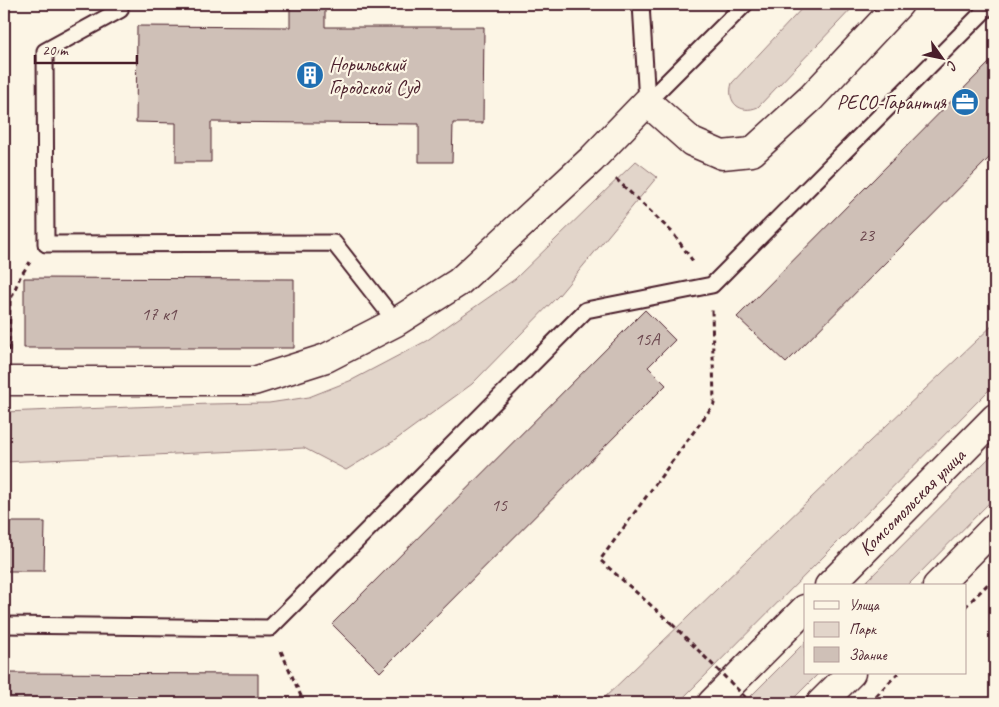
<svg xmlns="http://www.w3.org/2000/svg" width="999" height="707" font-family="Caveat,sans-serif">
	<rect width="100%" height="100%" fill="#fcf5e5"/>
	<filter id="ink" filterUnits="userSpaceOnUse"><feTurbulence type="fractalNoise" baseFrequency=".02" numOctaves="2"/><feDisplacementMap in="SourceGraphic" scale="10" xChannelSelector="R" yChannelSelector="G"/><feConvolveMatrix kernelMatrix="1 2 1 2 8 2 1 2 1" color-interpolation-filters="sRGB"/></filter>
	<g filter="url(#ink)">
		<g fill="#e2d5ca" stroke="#967a7a">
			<path d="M806 4H856L758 107C740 115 726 102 732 83Z"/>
			<polygon points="636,161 657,177 559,295 472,384 394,441 346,470 304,448 4,462 4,412 210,404 269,403 309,397 352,380 426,341 515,279"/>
			<polygon points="995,323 995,384 678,703 599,703 869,442"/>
			<polygon points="995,452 995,497 907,586 862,586"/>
			<polygon points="805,642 805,673 819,673 789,703 744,703"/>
		</g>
		<g fill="#cfc0b7" stroke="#4a1f2b">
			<polygon points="290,4 325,4 325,27 484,27 483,123 453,123 452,162 419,162 419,124 211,122 211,162 176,162 176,123 136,122 137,26 290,27"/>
			<polygon points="995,57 995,152 786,363 737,317"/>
			<polygon points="24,278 294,279 294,348 24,348"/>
			<polygon points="645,310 675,340 648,367 666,385 380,672 332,624"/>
			<polygon points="4,522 45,522 44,571 4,571"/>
			<polygon points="4,673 258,674 258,703 4,703"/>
		</g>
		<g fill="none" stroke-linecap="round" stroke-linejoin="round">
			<g stroke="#4a1f2b" stroke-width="19">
				<g id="lane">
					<polyline points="120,4 120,10 45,51 46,244 334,243 396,322"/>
					<polyline points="641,4 647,102"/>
					<polyline points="647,102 745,4"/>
					<polyline points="4,625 270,628 586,310 712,285 991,4"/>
				</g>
			</g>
			<g stroke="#4a1f2b" stroke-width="31">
				<polyline id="street" points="4,381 254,381 326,358 396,322 459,282 591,160 647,102 692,142 722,155 752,152 811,98 899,4"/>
			</g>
			<g stroke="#4a1f2b" stroke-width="31">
				<g id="secondary">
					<polyline points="829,586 995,418"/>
					<polyline points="937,586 995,527"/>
					<polyline points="712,703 805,609"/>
					<polyline points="821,703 851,673"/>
				</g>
			</g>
			<g stroke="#4a1f2b" stroke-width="3" stroke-dasharray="5 4" stroke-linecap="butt">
				<polyline points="616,179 672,232 695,264"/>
				<polyline points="9,351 10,301 20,277 30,262"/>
				<polyline points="965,607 995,577"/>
				<polyline points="672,624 600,560 714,404 712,309"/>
				<polyline points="281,651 304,703"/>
				<polyline points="876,696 898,673"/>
			</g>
			<use href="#lane" stroke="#fcf5e5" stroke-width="15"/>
			<use href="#street" stroke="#fcf5e5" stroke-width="28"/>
			<use href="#secondary" stroke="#fcf5e5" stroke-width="28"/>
			<polyline stroke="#4a1f2b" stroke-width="3" stroke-dasharray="5 4" stroke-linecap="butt" points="672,624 751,703"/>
		</g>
	</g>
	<defs>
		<g id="building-disc" transform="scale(1.4375)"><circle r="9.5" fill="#1f6fb2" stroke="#fcf5e5"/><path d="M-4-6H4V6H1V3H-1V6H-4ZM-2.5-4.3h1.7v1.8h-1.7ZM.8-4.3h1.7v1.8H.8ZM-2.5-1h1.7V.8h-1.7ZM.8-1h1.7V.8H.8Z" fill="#fff"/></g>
		<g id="office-disc" transform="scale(1.4375)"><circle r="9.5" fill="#1f6fb2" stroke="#fcf5e5"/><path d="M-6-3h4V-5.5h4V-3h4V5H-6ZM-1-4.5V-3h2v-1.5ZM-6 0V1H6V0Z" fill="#fff"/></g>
	</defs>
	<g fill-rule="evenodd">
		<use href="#building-disc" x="310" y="75"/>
		<use href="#office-disc" x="965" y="102"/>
	</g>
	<g text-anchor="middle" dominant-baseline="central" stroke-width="4.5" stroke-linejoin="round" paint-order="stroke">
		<g font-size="18" fill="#6b474e">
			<text x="866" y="235">23</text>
			<text x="159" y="314">17 к1</text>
			<text x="647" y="339">15А</text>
			<text x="499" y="505">15</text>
		</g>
		<g font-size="20" fill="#4a1f2b" stroke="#fcf5e5" text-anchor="start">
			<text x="329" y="64">Норильский<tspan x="329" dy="23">Городской Суд</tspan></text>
			<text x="946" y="102" text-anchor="end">РЕСО-Гарантия</text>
		</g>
		<g font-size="20" fill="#4a1f2b" stroke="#fcf5e5">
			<text transform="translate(912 502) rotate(-45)">Комсомольская улица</text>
		</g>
	</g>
	<rect width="999" height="707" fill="none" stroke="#fcf5e5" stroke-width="20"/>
	<rect x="10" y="10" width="979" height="687" fill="none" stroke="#4a1f2b" stroke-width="2" filter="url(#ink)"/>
	<rect x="804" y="584" width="162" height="90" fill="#fcf5e5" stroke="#b59f9b"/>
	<rect x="814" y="601" width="25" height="8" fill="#fcf5e5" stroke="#b59f9b"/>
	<text x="849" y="610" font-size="15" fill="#4a1f2b">Улица</text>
	<rect x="814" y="622" width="25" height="15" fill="#e2d5ca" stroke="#b59f9b"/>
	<text x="849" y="634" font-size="15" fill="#4a1f2b">Парк</text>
	<rect x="814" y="647" width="25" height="15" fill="#cfc0b7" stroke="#b59f9b"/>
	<text x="849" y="660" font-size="15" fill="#4a1f2b">Здание</text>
	<g transform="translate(942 58) rotate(123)" stroke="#fcf5e5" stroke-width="4" paint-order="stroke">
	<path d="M0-4L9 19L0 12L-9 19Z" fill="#4a1f2b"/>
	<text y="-8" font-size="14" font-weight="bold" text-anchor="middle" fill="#4a1f2b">С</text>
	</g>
	<path d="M35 55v8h102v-8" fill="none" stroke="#4a1f2b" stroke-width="2.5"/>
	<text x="42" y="55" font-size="15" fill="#4a1f2b" stroke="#fcf5e5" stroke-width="4" paint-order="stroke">20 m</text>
</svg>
